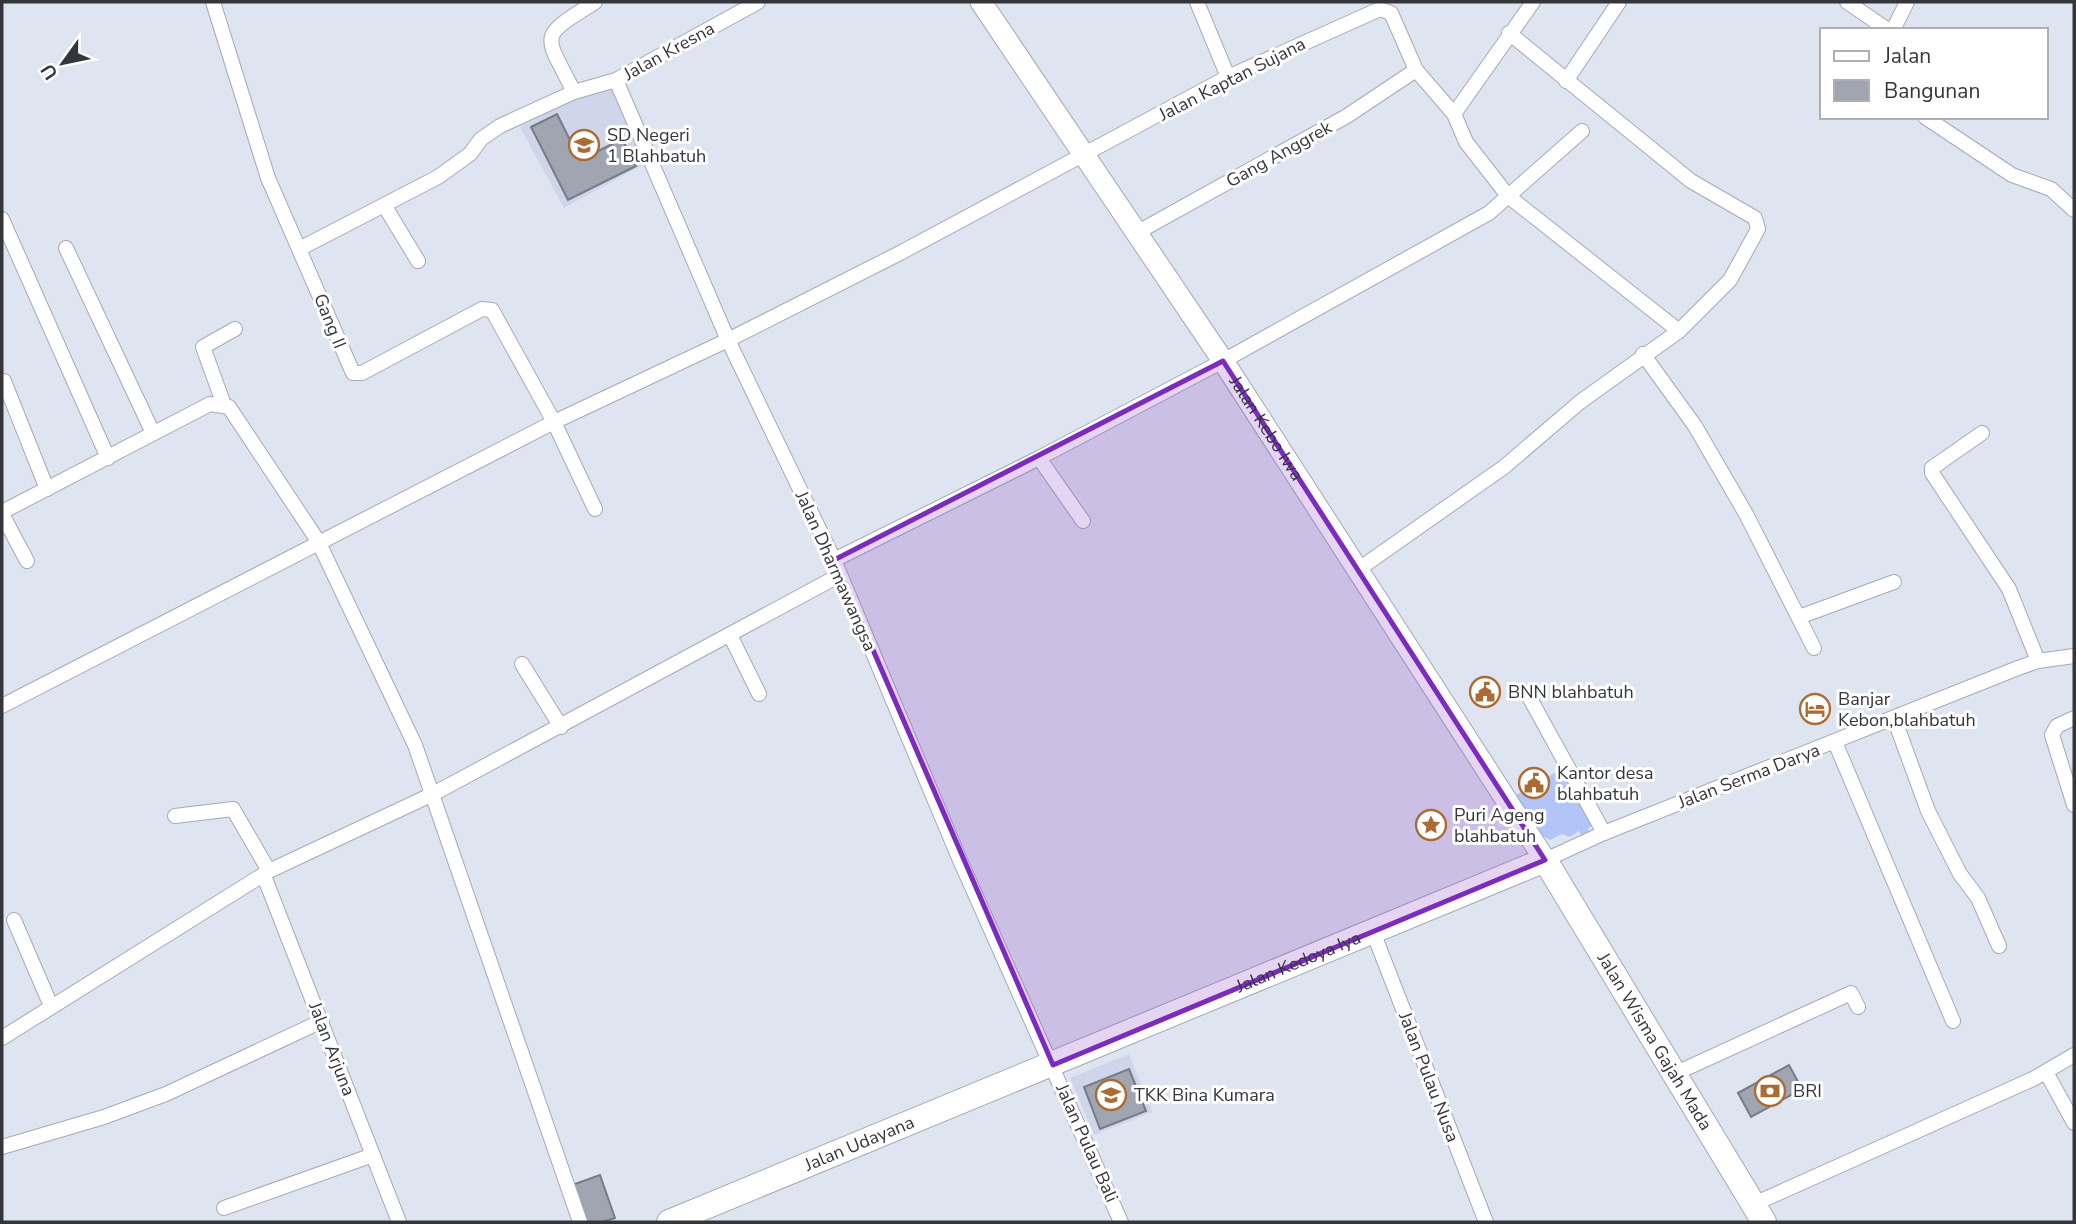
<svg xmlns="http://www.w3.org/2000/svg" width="2076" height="1224" font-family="'Nunito Sans',sans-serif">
	<rect width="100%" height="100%" fill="#dfe4f1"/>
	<g fill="#cfd6ea">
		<polygon points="600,85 613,89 646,163 564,208 520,127"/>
		<polygon points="1129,1054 1152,1112 1094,1135 1070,1078"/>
	</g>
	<polygon fill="#b3c5f8" points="1565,767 1597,824 1588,828 1590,833 1582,837 1579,831 1570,837 1562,834 1550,840 1533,831 1511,798"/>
	<g fill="#a0a5b1" stroke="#777b87" stroke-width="2">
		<polygon points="557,114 580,160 622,139 636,166 568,200 531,127"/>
		<polygon points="1789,1065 1802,1089 1751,1117 1738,1093"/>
		<polygon points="1129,1069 1146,1111 1100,1129 1084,1087"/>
		<polygon points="600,1175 615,1218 602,1222 582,1222 569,1186"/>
	</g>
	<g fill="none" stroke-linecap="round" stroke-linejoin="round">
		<g stroke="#a4a9b6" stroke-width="16">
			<g id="minor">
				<polyline points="213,2 268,178 353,373 362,373 482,309 492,310 554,422 595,509"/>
				<polyline points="1197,2 1228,77"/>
				<polyline points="1847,2 1888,30"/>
				<polyline points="1893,30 1907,2"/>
				<polyline points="616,80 728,340 834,560 959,858 1121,1222"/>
				<polyline points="1566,81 1619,2"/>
				<path d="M574 92C544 32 537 39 595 2"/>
				<polyline points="1454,114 1533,2"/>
				<polyline points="1925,117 2012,175 2051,189 2074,210"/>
				<polyline points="384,205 418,261"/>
				<polyline points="2,219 108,458"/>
				<polyline points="1138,232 1347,116 1416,70"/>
				<polyline points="66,248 153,433"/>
				<polyline points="301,248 438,177 470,154 481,139 500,126 574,92 616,80 758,2"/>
				<polyline points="1643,354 1695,426 1746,514 1814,648"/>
				<polyline points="4,381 47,489"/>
				<polyline points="224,405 203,347 235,329"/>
				<polyline points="1982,433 1932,468 1932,473 2009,589 2038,661"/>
				<polyline points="1039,458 1083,521"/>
				<polyline points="2,512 210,404 229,407 318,541 415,745 580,1222"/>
				<polyline points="2,514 27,561"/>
				<polyline points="834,560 1039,458 1223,361 1489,213 1582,131"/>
				<polyline points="1356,571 1504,467 1580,402 1679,331 1730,280 1758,229 1755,218 1691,181 1509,33"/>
				<polyline points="1799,617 1894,582"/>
				<polyline points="731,637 759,694"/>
				<polyline points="522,664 561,727"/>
				<polyline points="1527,693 1604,833"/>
				<polyline points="2,706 554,422 728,340 900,253 1228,77 1380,9 1391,13 1416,70 1454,114 1466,142 1508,196 1679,331"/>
				<polyline points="1894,718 1928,811 1960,874 1978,898 1999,946"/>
				<polyline points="2074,718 2057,726 2052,735 2074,805"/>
				<polyline points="1835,742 1953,1021"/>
				<polyline points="175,816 233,809 269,871"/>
				<polyline points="1545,860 1604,833 2018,668 2038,661 2074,656"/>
				<polyline points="264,876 399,1222"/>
				<polyline points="14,920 51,1006"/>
				<polyline points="1373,932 1486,1222"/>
				<polyline points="2,1038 269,871 433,794 840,575"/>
				<polyline points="2046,1072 2074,1123"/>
				<polyline points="1674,1074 1851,993 1858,1007"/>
				<polyline points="2,1147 104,1117 166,1094 322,1021"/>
				<polyline points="1754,1204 2033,1079 2074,1055"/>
				<polyline points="224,1208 373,1155"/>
			</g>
		</g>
		<g stroke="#a4a9b6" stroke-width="23">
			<g id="secondary">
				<path id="s1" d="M981 2 1223 361 1545 860"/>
			</g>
		</g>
		<g stroke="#a4a9b6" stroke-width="26">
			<g id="trunk">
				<path id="s2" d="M669 1222 1545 860 1764 1222"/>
			</g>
		</g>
		<use href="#minor" stroke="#fff" stroke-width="14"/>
		<use href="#secondary" stroke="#fff" stroke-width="21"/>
		<use href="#trunk" stroke="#fff" stroke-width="24"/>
	</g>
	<path fill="#7b2cbf" fill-opacity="0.2" stroke="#7b2cbf" stroke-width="5" stroke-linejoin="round" d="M1223 361 1545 860 1053 1065 834 560Z"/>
	<defs>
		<g id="school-ring" transform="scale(1.575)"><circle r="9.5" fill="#fff" stroke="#ab6b33" stroke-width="1.5"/><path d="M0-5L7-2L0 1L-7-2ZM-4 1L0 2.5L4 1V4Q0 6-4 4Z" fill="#ab6b33"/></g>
		<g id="civic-ring" transform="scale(1.575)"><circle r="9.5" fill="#fff" stroke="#ab6b33" stroke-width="1.5"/><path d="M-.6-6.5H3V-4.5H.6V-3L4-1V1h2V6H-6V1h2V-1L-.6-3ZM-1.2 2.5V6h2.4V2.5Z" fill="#ab6b33"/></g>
		<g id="hotel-ring" transform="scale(1.575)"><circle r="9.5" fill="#fff" stroke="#ab6b33" stroke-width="1.5"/><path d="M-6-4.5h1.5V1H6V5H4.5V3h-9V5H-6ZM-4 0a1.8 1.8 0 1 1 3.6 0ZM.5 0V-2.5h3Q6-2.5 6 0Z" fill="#ab6b33"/></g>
		<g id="sight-ring" transform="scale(1.575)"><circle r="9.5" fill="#fff" stroke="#ab6b33" stroke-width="1.5"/><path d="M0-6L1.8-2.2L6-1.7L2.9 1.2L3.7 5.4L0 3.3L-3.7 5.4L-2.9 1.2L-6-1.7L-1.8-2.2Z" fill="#ab6b33"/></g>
		<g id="bank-ring" transform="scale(1.575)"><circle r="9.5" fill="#fff" stroke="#ab6b33" stroke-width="1.5"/><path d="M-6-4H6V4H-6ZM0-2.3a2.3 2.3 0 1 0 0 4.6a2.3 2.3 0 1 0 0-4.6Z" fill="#ab6b33"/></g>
	</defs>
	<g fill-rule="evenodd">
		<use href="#school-ring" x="584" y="145"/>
		<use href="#civic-ring" x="1485" y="692"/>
		<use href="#hotel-ring" x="1815" y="709"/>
		<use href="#civic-ring" x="1534" y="783"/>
		<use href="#sight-ring" x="1431" y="825"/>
		<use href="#bank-ring" x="1770" y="1091"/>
		<use href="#school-ring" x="1111" y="1095"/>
	</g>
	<g text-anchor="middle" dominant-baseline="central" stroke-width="6" stroke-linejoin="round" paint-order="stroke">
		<g font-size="18" fill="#34363b" stroke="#fff">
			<text transform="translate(669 51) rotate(-29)">Jalan Kresna</text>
			<text transform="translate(1232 79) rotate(-27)">Jalan Kaptan Sujana</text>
			<text transform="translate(1279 154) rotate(-29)">Gang Anggrek</text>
			<text transform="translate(330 321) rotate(68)">Gang II</text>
			<text stroke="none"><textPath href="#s1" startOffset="513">Jalan Kebo Iwa</textPath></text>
			<text transform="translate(836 571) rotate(66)">Jalan Dharmawangsa</text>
			<text transform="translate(1749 776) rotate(-21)">Jalan Serma Darya</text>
			<text stroke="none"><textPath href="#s2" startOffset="681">Jalan Kedoya Iya</textPath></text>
			<text stroke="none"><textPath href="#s2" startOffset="1160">Jalan Wisma Gajah Mada</textPath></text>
			<text transform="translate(332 1049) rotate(69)">Jalan Arjuna</text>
			<text transform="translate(1429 1077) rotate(69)">Jalan Pulau Nusa</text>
			<text stroke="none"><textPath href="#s2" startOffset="206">Jalan Udayana</textPath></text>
			<text transform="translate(1087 1143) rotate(66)">Jalan Pulau Bali</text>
		</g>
		<g font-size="18" fill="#34363b" stroke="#fff" text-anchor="start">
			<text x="607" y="135">SD Negeri<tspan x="607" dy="21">1 Blahbatuh</tspan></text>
			<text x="1508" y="692">BNN blahbatuh</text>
			<text x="1838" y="699">Banjar<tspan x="1838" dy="21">Kebon,blahbatuh</tspan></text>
			<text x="1557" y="773">Kantor desa<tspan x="1557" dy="21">blahbatuh</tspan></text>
			<text x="1454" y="815">Puri Ageng<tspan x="1454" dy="21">blahbatuh</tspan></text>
			<text x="1793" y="1091">BRI</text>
			<text x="1134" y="1095">TKK Bina Kumara</text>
		</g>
	</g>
	<rect width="2076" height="1224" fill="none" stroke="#34363b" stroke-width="7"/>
	<rect x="1820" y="28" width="228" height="91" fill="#ffffff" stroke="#aeafb1" stroke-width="2"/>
	<rect x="1834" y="51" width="35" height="10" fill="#ffffff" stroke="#aeafb1" stroke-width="2"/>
	<text x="1884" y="63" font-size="21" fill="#34363b">Jalan</text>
	<rect x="1834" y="80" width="35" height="21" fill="#a0a5b1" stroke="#aeafb1" stroke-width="2"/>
	<text x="1884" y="98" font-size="21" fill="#34363b">Bangunan</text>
	<g transform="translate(63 63) rotate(237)" stroke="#ffffff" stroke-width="5" paint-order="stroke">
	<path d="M0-5L12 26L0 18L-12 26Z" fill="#34363b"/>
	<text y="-10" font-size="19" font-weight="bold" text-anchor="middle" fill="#34363b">U</text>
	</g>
</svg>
